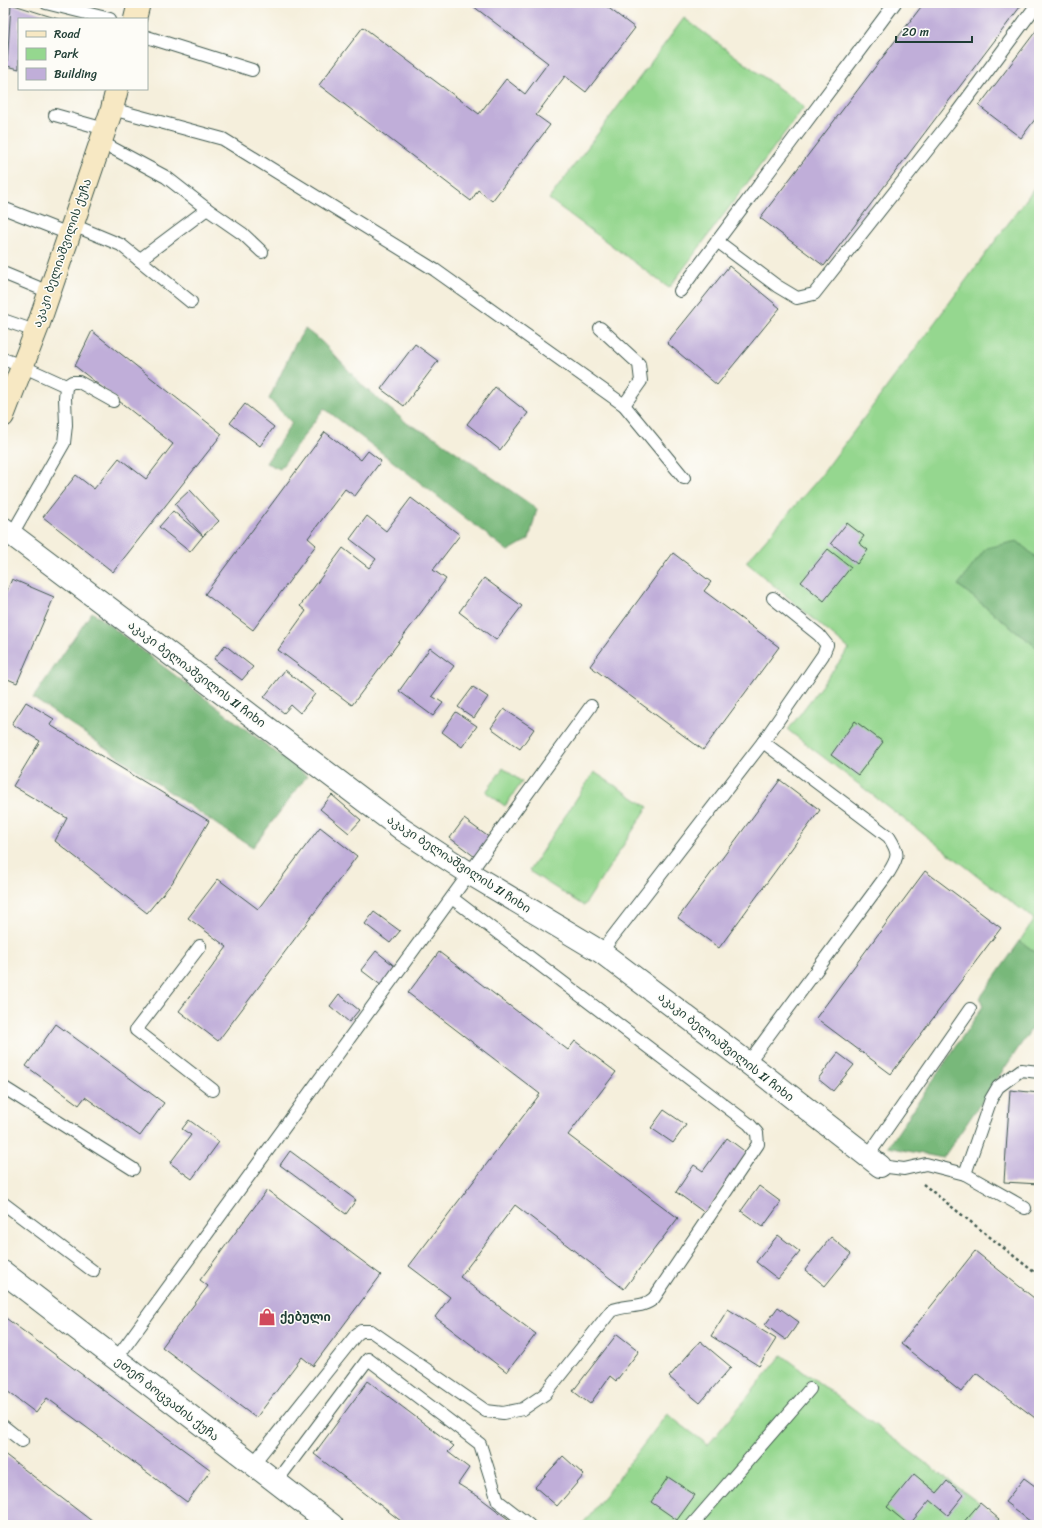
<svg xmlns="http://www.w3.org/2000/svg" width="1042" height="1528" font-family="Sriracha,'Noto Sans Georgian',sans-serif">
	<rect width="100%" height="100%" fill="#fdfcf7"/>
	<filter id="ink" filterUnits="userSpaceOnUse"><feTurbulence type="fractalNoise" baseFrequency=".025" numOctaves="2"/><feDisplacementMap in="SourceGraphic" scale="8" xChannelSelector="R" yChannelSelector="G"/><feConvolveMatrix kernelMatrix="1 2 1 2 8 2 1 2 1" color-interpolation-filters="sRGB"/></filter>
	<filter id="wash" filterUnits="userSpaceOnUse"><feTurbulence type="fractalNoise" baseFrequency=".012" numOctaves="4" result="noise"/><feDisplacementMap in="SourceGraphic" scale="16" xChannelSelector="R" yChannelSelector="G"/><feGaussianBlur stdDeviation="0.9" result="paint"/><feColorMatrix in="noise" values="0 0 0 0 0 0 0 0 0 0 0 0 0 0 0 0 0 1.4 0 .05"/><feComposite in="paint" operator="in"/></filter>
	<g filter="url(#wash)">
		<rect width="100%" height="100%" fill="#f5efdc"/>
		<g fill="#95d78f" stroke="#5a8a62">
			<polygon points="684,18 804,107 669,288 549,199"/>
			<polygon points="1039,182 1039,560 1017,541 958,585 1039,649 1039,955 1020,941 1034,919 788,730 849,649 746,562 820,477"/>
			<polygon points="503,768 522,782 505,806 486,792"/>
			<polygon points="594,772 648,807 584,906 529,871"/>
			<polygon points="782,1355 1008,1525 582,1525 667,1414 708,1445"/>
		</g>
		<g fill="#78b87a" stroke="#4c7a57">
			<polygon points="305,329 322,342 364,387 408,424 436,438 537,509 529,539 508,551 324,408 280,469 266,463 292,423 269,399 294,346"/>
			<polygon points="1017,541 1039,560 1039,649 958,585 986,548"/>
			<polygon points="92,612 307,776 253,847 219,826 33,698"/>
			<polygon points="1020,941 1039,955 1039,1018 943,1158 888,1147 983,1006 980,998"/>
		</g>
		<g id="blocks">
			<g fill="#c0aed9">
				<polygon points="469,3 602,3 635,28 586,92 565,76 536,115 550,125 492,201 478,190 471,201 319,85 363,27 479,114 506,79 525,94 548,63"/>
				<polygon points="924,3 1023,3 824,266 760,218"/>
				<polygon points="11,4 58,19 19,19 19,69 7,66"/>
				<polygon points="1039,27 1039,114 1021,138 979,106"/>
				<polygon points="729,266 780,308 717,385 667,343"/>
				<polygon points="92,331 222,434 113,572 43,517 76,475 94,489 119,458 146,479 173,444 75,366"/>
				<polygon points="415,344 438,361 404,406 381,389"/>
				<polygon points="495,387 528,413 500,450 467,424"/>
				<polygon points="245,404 274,427 260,446 230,423"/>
				<polygon points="325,432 361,460 368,451 381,461 355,496 345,489 308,538 316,545 253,630 205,594"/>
				<polygon points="190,490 219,521 203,536 190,552 159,527 173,511 203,536 175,504"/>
				<polygon points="411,498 460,535 433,570 446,579 352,705 278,650 306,611 300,606 343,548 369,568 376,559 350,539 367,516 386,531"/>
				<polygon points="847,523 864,536 859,543 868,550 857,564 831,543"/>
				<polygon points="828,549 851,567 824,601 801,582"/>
				<polygon points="673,553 711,582 704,591 779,647 703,750 590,666"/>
				<polygon points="484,578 522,606 496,640 459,612"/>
				<polygon points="12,579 54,597 17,683 3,677 3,600"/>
				<polygon points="225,645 253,667 242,680 214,659"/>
				<polygon points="430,648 454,666 432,696 443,703 433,716 399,691"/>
				<polygon points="285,670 315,694 300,713 291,705 284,713 264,697"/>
				<polygon points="473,687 488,697 474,718 458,707"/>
				<polygon points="26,702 54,719 50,725 209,821 172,883 147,913 55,841 67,818 13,786 40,741 12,724"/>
				<polygon points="504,709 534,729 520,749 491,728"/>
				<polygon points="456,712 477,726 462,747 442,732"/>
				<polygon points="855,721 883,742 858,775 831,755"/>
				<polygon points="780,780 820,810 719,948 678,918"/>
				<polygon points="332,795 361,820 349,833 320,809"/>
				<polygon points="464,819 490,838 475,857 450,838"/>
				<polygon points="320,827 357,856 218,1041 179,1011 227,947 188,918 218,879 258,909"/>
				<polygon points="925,871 1001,928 891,1074 816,1018"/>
				<polygon points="374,912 400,931 390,943 365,924"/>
				<polygon points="376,951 397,968 382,986 361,970"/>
				<polygon points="439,952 568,1050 575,1041 616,1072 568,1135 678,1218 624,1289 515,1205 460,1277 536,1334 507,1372 435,1317 450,1297 409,1266 540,1094 408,993"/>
				<polygon points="339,994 359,1010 349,1022 330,1006"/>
				<polygon points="56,1024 164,1103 140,1136 85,1097 79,1105 26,1066"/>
				<polygon points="838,1053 854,1065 833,1091 818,1079"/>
				<polygon points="1010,1090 1039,1093 1039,1184 1004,1182"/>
				<polygon points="664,1110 686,1125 673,1143 651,1128"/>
				<polygon points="189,1120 219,1142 192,1179 170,1163 191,1135 182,1129"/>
				<polygon points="727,1138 747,1153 705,1213 676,1192 694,1165 703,1171"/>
				<polygon points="290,1151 356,1200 346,1214 280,1165"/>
				<polygon points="759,1186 781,1202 763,1227 741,1211"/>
				<polygon points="267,1190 381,1275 313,1366 302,1357 256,1418 162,1347 208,1286 200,1280"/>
				<polygon points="778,1235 800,1252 778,1279 756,1262"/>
				<polygon points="831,1237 851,1254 825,1286 805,1270"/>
				<polygon points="975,1251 1039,1302 1039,1421 976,1373 961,1392 901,1344"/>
				<polygon points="778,1307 799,1322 786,1340 765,1325"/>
				<polygon points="728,1309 776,1339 759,1366 711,1336"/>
				<polygon points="3,1316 211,1470 187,1502 47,1398 36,1413 3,1388"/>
				<polygon points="617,1334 639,1351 616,1381 610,1376 590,1404 573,1391"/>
				<polygon points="700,1341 731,1367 700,1403 669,1377"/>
				<polygon points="368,1381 454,1446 448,1452 469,1468 458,1484 479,1497 516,1525 406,1525 314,1454"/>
				<polygon points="3,1453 93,1522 91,1525 3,1525"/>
				<polygon points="563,1456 584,1475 557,1506 535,1487"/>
				<polygon points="914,1474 937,1493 947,1481 964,1495 948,1515 930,1500 909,1525 887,1507"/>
				<polygon points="668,1477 695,1495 677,1520 651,1502"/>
				<polygon points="1024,1478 1039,1489 1039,1525 1035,1525 1005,1502"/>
				<polygon points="980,1503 999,1519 994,1525 961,1525"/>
			</g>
		</g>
	</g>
	<g filter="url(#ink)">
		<use href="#blocks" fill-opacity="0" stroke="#3f584d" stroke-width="1"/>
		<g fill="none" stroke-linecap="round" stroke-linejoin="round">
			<g stroke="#3f584d" stroke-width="14">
				<g id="service">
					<polyline points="46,3 110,19"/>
					<polyline points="147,37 252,70"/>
					<polyline points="112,109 223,139 435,270 624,405 684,478"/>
					<polyline points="55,115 105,129"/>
					<polyline points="101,142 166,177 207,209 243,234 262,252"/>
					<polyline points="3,208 69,234"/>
					<polyline points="73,225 121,245 191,302"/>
					<polyline points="717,241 777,286 797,298 814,294 955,115 1038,3"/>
					<polyline points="139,260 207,209"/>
					<polyline points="3,273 49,292"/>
					<polyline points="680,291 895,3"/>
					<polyline points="3,320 35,331"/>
					<polyline points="600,328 639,364 641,381 624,405"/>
					<polyline points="3,359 22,366 66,386 65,398 66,425 64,443 12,534"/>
					<polyline points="66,386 72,382 79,382 113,401"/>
					<polyline points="763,742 823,655 827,645 819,635 773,598"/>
					<polyline points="200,946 136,1030 213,1090"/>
					<path d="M601 952 763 742 889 837C899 853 899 856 889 872L748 1063"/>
					<polyline points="3,1087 133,1169"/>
					<polyline points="867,1157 970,1009"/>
					<polyline points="880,1166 904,1169 926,1164 965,1174 991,1099 998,1087 1021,1070 1039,1072"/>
					<polyline points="965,1174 1025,1208"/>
					<polyline points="3,1203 93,1271"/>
					<polyline points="116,1359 591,706"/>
					<polyline points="3,1426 22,1441"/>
					<path d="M253 1464 356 1335 361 1331H371L486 1411 503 1413 523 1409 545 1394 611 1311C625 1304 643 1309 654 1298L758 1144 757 1133 749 1124 452 898"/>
					<polyline points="276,1482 368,1359 480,1444 498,1501 529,1525"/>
					<polyline points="692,1525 810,1389"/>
				</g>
			</g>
			<g stroke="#3f584d" stroke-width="24">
				<g id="minor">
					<polyline points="3,528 403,830 469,873 601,952 748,1063 880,1166"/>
					<polyline points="3,1272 332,1525"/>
				</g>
			</g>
			<g stroke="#3f584d" stroke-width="24">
				<g id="secondary">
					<polyline points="135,19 139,3"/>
					<polyline points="3,416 38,326 112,109 117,89"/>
				</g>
			</g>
			<polyline stroke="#3f584d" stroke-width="2.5" stroke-dasharray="3 3" stroke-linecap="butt" points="923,1184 1039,1276"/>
			<use href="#service" stroke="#fff" stroke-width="12"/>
			<use href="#minor" stroke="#fff" stroke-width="22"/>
			<use href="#secondary" stroke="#f7e8c3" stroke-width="22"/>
		</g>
	</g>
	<defs>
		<g id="shop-bare" transform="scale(1.38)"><path d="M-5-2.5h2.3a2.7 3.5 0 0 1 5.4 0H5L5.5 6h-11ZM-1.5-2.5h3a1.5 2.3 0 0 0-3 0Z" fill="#d1495b" stroke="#fdfcf7" stroke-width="2.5" paint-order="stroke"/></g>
	</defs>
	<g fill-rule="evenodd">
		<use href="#shop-bare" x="267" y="1317"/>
	</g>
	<g text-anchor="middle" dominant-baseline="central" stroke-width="3" stroke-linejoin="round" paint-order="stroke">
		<g font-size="12" fill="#1f3d34" stroke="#fdfcf7">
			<text transform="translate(62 253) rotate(-71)">აკაკი ბელიაშვილის ქუჩა</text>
			<text transform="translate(197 674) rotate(37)">აკაკი ბელიაშვილის II ჩიხი</text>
			<text transform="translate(459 864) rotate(33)">აკაკი ბელიაშვილის II ჩიხი</text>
			<text transform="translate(726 1047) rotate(38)">აკაკი ბელიაშვილის II ჩიხი</text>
			<text transform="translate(167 1399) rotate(38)">ეთერ ბოცვაძის ქუჩა</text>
		</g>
		<g font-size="12" font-weight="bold" fill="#1f3d34" stroke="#fdfcf7" text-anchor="start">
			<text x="280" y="1317">ქებული</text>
		</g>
	</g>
	<rect width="1042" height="1528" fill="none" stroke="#fdfcf7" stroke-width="16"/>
	<rect x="18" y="18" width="130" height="72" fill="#fdfcf7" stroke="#a4b0a9"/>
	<rect x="26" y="31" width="20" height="6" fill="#f7e8c3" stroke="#a4b0a9"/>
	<text x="54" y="38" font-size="12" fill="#1f3d34">Road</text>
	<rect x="26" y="48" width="20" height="12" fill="#95d78f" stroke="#a4b0a9"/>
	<text x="54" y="58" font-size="12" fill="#1f3d34">Park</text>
	<rect x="26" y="68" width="20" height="12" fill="#c0aed9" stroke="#a4b0a9"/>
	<text x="54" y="78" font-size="12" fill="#1f3d34">Building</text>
	<path d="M896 36v6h76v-6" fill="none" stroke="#1f3d34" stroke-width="2"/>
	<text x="902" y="36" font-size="12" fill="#1f3d34" stroke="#fdfcf7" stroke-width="3" paint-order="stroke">20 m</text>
</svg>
